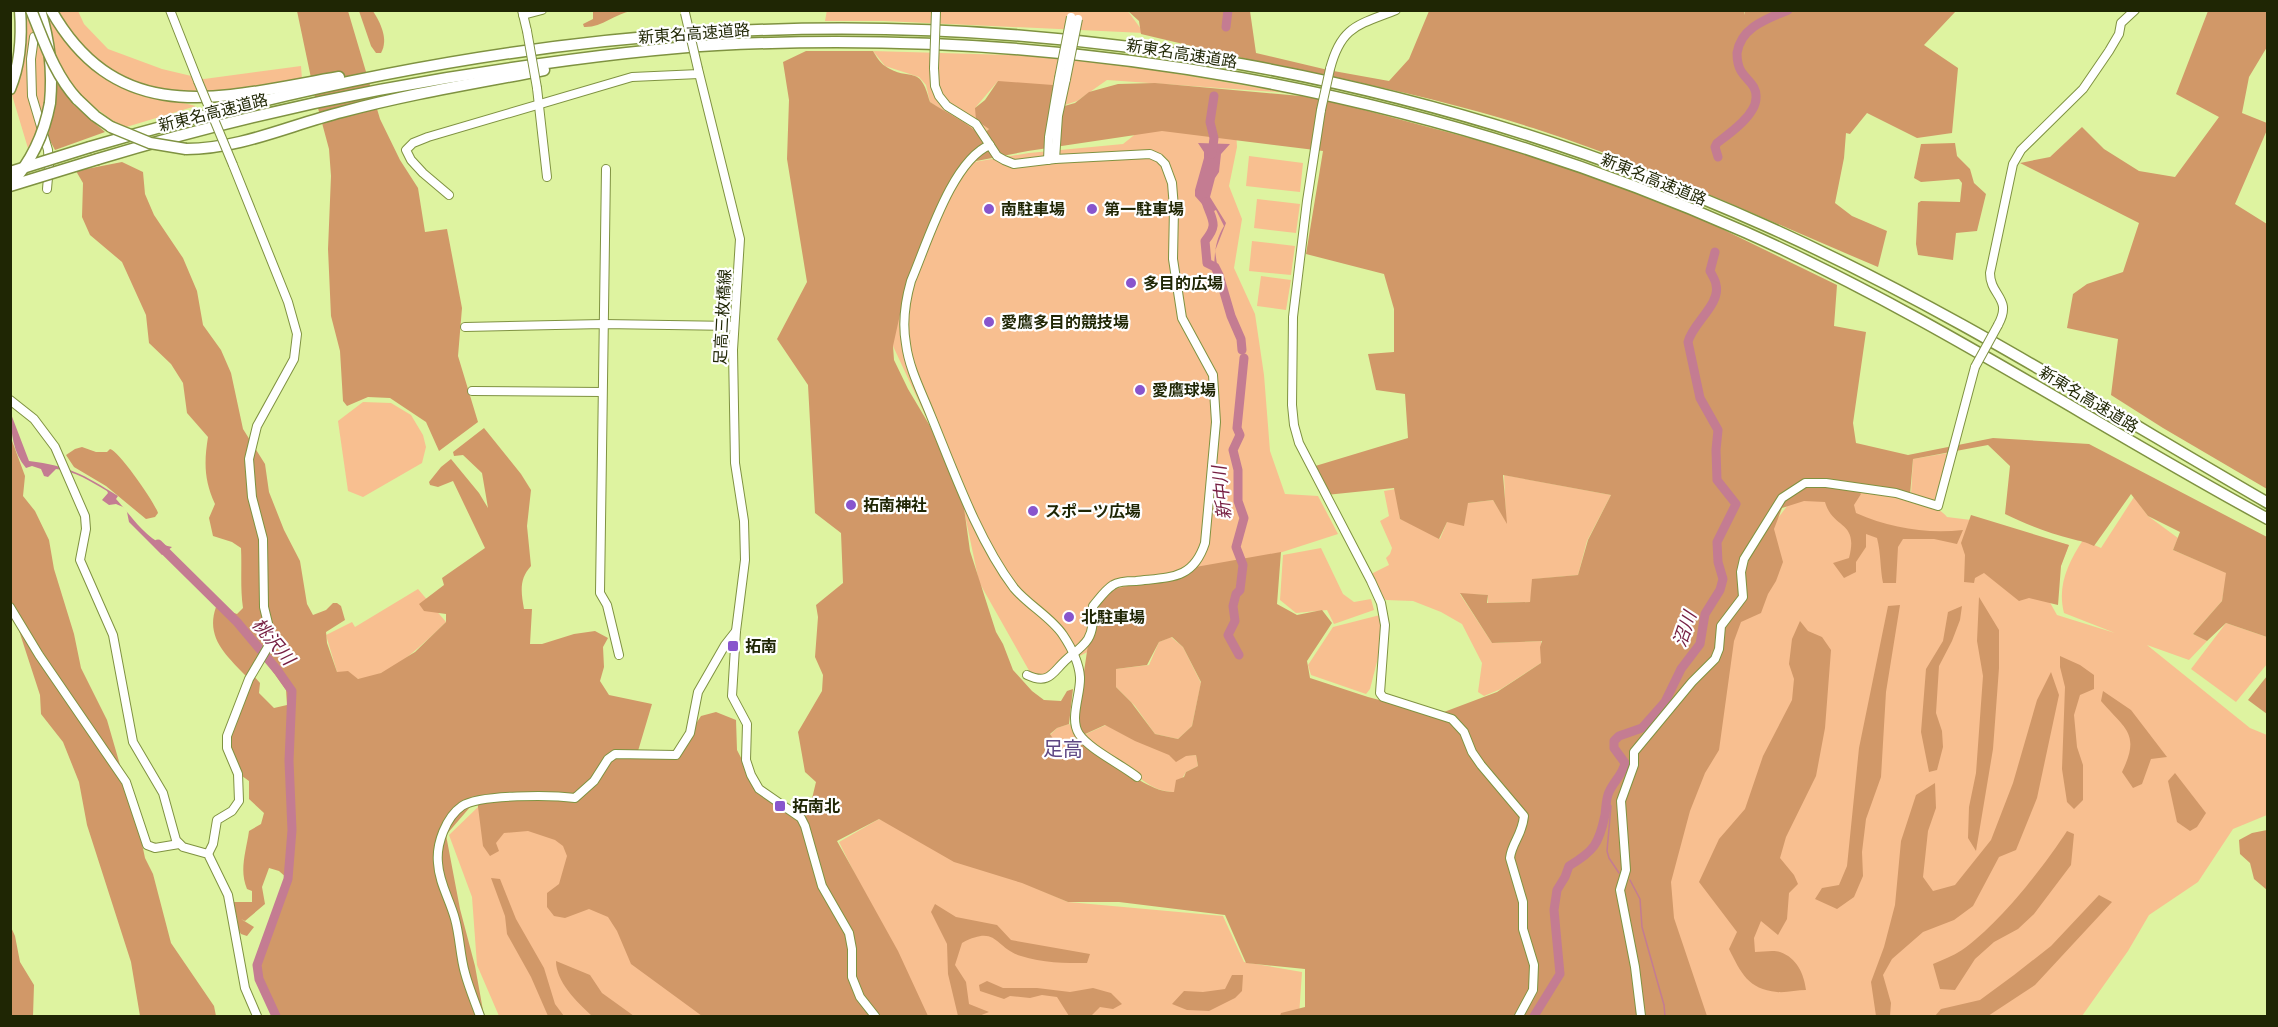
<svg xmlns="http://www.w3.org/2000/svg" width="2278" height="1027" font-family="Ubuntu,'Noto Sans JP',sans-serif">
	<rect width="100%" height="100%" fill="#def3a0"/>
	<g fill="#f8bf90">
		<polygon points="827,10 1127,10 1144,33 883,21 825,21"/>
		<polygon points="23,11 26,11 37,44 50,67 46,110 30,155 12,95 21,68"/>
		<polygon points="57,11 78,11 84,24 108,49 162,69 204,79 301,66 302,79 210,96 128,85 93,60"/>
		<path d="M50 13 103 73 125 89 196 106 123 128C110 118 94 108 82 96 60 73 50 46 47 15Z"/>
		<polygon points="873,51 1079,57 1290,93 1107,80 1077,101 1053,109 998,81 975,108 989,129 980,136 930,102 926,85 919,77 885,66"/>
		<polygon points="1162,113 1235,114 1237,147 1229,186 1242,219 1234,268 1255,314 1264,375 1270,451 1285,494 1318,496 1338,534 1264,558 1046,674 1031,674 979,582 962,501 947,462 893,346 893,321 913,248 968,163 1029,153 1123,144"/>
		<polygon points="1249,156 1303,163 1300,192 1246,186"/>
		<polygon points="1257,199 1300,204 1296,233 1254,228"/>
		<polygon points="1252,241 1295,246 1291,275 1249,271"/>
		<polygon points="1261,276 1291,280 1286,310 1257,306"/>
		<polygon points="363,402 391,403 411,415 423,435 426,447 422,463 363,497 348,491 338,421"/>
		<polygon points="1948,453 1936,503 1911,494 1913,459"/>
		<polygon points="1504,475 1611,495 1587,541 1578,575 1535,579 1530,602 1488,603 1488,595 1460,594 1492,643 1541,641 1541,663 1501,689 1484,696 1478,692 1482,663 1462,624 1441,612 1413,601 1386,600 1379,594 1371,574 1389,565 1386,558 1390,554 1392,548 1380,521 1389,516 1384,491 1396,489 1400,519 1416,525 1440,539 1447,522 1468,503 1493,500 1506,521"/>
		<path d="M1804 484C1838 488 1926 491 1947 517L1979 521 2069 545 2048 599 2057 615 2115 633 2064 613C2057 586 2068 563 2083 540L2101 548 2134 497 2148 516 2178 538 2173 550 2227 573 2222 601 2193 634 2207 641 2189 660 2147 645 2250 728 2267 735V815L2233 829 2198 882 2149 915 2128 951 2082 1016H1704L1661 883 1691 767 1771 527Z"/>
		<polygon points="1321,548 1343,594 1354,602 1371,599 1374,610 1334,624 1327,610 1296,613 1280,600 1283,555"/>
		<path d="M418 589 446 622C424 643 391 677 360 679 353 679 344 674 337 672L326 635 352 622 355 627Z"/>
		<polygon points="1380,615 1380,650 1370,689 1366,694 1311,675 1308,665 1333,627"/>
		<polygon points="2226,623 2267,637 2267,664 2236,702 2191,669"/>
		<polygon points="1171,637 1183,647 1201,683 1192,726 1178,739 1155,734 1135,706 1116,687 1114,675 1116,669 1149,665 1159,642"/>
		<path d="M1069 724 1084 735 1106 725C1130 738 1168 758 1196 755L1198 766 1186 772 1174 792C1149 792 1137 772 1115 762 1103 757 1078 756 1063 754L1050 735 1057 728Z"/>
		<polygon points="478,807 576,824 726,1016 499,1016 477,965 472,897 449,835"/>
		<polygon points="879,819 1068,902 1223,916 1244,962 1302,972 1299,1016 925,1016 839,842"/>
	</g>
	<g fill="#d19868" fill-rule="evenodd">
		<path d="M1744 10 1745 15V11H1956L1924 45 1958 68 1952 133 1917 138 1867 113 1850 134 1846 133 1844 158 1835 203 1852 216 1887 231 1878 267C1764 219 1651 166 1533 128 1468 107 1402 92 1335 77L1329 98 1334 102 1515 150 1677 207 1837 285 1834 326 1866 332 1853 423 1856 443 1908 455 1993 438 2089 444 2267 537V637L2226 623 2207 641 2193 634 2222 601 2226 573 2173 550 2180 532 2148 516 2131 494 2094 546C2086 542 2080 541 2072 539 2049 533 2025 524 2005 514L2010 466 1988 445 1913 459 1910 495 1856 488 1861 494 1854 505 1856 513C1890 528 1926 534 1963 530L1957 544 1934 539H1903L1898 547 1896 583H1883C1880 568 1881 553 1877 538L1866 534V547L1856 562V572L1844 578 1833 563 1849 558C1859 520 1833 530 1825 502L1804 501 1782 508 1774 529 1783 562 1776 581 1768 594 1761 613 1741 622 1734 641 1719 750 1705 773 1690 811 1671 882 1674 918 1707 1016H1280L1281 1013 1305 1007V969L1246 963 1225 915 1119 902H1068L1022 883 954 862 879 819 837 841 898 951 928 1016H702L631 964 617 931 608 917 589 909 565 918 554 916 547 907V893L559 884 567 856 563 846 555 840 528 831 504 833 496 843 499 851 490 856 483 846 477 799 446 835 460 909 475 966 484 1016H276L257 972 261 956 273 927 288 879 279 871 269 868 262 887 265 904 245 921 241 919 254 927 247 936 241 934 238 929 237 917 231 902H252V891L247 889C239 870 246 852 249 831L261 824 264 813 249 799V781L242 776 227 741 253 675 260 683 259 693 274 708 287 705 286 690 261 655 246 676C227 656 205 638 216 607L237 614 243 608C240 588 242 568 241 548L232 542 213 536 209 518 215 504C204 480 204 462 208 437L187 413 183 383 171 364 149 343 146 315 122 262 90 235 82 217 83 183 76 171 122 162 143 172 145 194 154 215 183 258 197 291 203 325 221 350 231 373 243 429 265 464 269 492 284 530 300 561 307 604 313 615 326 610 333 603H337L341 606 345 620 326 632 327 643 337 672 348 671 358 679 381 673 415 652 446 622V614L424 611 419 604 444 585 442 578 485 548 453 481 438 487 430 485 429 482 441 467 451 459 479 493 488 508 482 473 463 455 454 456 453 452 484 428 521 474 531 490 527 526 531 566C519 579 521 592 524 609H532L530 644H542L574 634 595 631 608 638 603 647 604 667 600 681 609 695 652 704 638 751 677 752 701 716 716 712 736 720 737 750 755 785 798 812 808 815 816 782 805 772 798 732 822 691 823 675 815 657 818 617 816 605 843 583 841 533 815 513 808 385 777 339 807 282 787 159 789 100 783 62 806 51H873C876 56 880 63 885 66 910 83 920 62 930 102 948 114 966 121 981 136L989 129 976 120 975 108 985 100 998 81 1053 85 1055 95 1054 109 1075 103 1089 92 1118 84 1155 83 1323 98 1327 78 1141 34 1139 21 1128 11H1250L1256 53 1328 70 1389 81 1409 59 1429 11ZM1162 131 1323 151 1306 254 1384 274 1394 309V352L1368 354 1376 390 1405 394 1408 438 1312 467 1326 495 1394 488 1400 519 1439 539 1447 522 1464 526 1468 503 1493 500 1507 524 1503 475 1611 495 1588 540 1578 575 1532 579 1530 602 1487 603 1488 595 1460 593 1492 643 1542 641 1540 647 1541 663 1497 692 1436 715 1368 697 1310 678 1307 661 1332 623 1322 610 1297 615 1277 604 1281 552 1190 568 1170 576 1115 589 1094 604 1076 726 1083 735 1105 725 1135 741 1169 755 1176 762 1186 756 1196 755 1198 766 1186 772 1184 777 1176 780 1174 792C1146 793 1109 756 1082 742L1063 754 1050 734 1057 728 1069 724 1073 689 1067 691 1061 701 1044 700 1032 691 1013 670 1003 644 996 632 970 551 964 508 956 484 930 426 908 389 894 360 893 346 907 283 966 163 1028 151ZM1172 637 1183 647 1201 682 1192 726 1178 739 1155 734 1131 702 1116 687V669L1147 665 1159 642Z"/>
		<polygon points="297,11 348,11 380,119 400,160 418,188 425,232 447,229 462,308 458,356 478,422 439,451 426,422 390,398 368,397 347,406 343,401 340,351 331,316 328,249 331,176 329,149 315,97"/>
		<path d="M359 11H373C380 22 389 39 381 53H376L371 46Z"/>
		<path d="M593 11V10L631 11C615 14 601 28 584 27L583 24 593 19Z"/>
		<polygon points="2208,11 2267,11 2267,47 2249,77 2242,113 2267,123 2267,130 2235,204 2267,224 2267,489 2163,428 2111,395 2118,339 2067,328 2073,294 2087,284 2123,272 2139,223 2020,163 2050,157 2082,127 2104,149 2139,171 2175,177 2219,117 2176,94"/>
		<polygon points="55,80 74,105 105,132 55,150 48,137"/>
		<polygon points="1955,143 1957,156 1970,169 1974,183 1986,194 1977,231 1956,233 1953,260 1918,255 1916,244 1918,203 1921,201 1960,202 1962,183 1959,179 1921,182 1914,178 1921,144"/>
		<polygon points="11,438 25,476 23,496 35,511 49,540 54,569 74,634 81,668 107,720 140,834 145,858 153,874 171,943 214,1006 216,1016 140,1016 131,962 87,825 79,782 63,742 41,714 40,695 11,606"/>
		<path d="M82 447 96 452H107L110 449C119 451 155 503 158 513L155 517 146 519 106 486 74 467 66 455 75 449Z"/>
		<polygon points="1971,515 2069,545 2061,566 2058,605 2029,598 2019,601 1984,573 1975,578 1974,583 1964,582 1965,555 1961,543"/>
		<polygon points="1979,597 1999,630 1999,668 1993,749 1976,851 1968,838 1969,807 1976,773 1983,676 1977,641"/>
		<polygon points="1900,605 1886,692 1881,777 1866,819 1862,852 1863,876 1854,897 1837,909 1815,899 1822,888 1839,885 1847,866 1859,748 1888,606"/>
		<polygon points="1962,606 1960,620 1952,641 1939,666 1936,713 1942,731 1943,747 1937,770 1929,772 1921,732 1926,669 1943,641 1948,612"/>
		<path d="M1800 621 1808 631 1822 637 1831 650 1825 728 1816 776 1786 837 1780 858 1794 875 1798 884 1789 893 1787 919 1778 935 1761 921 1754 938 1755 952C1763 952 1773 950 1780 952 1797 958 1804 974 1806 990 1797 990 1786 993 1777 992 1748 989 1741 973 1729 949L1737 932 1699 882 1719 839 1745 809 1763 756 1792 700 1794 679 1789 664 1792 639Z"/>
		<polygon points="2060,656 2080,665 2094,675 2094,689 2080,695 2074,715 2077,747 2083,765 2083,800 2074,809 2067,802 2062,769 2065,687 2060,667"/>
		<polygon points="2051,672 2059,695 2037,798 2016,850 1999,857 1973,906 1954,920 1923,932 1892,959 1883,975 1891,1003 1890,1016 1876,1016 1871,982 1884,947 1895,905 1901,841 1916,795 1935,783 1936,808 1928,831 1923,877 1933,891 1955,885 1991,840 2013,783 2037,700"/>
		<polygon points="2267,676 2267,714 2248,700"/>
		<path d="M2103 691 2131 710 2167 757 2151 759 2142 784 2133 788 2122 772C2141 733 2125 729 2101 701Z"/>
		<polygon points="2175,773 2206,813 2197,827 2190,831 2177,822 2168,781"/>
		<polygon points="2267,830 2268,830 2267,890 2254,879 2250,863 2240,854 2239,840 2252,833"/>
		<path d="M2067 831 2074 834 2071 865 2034 914 2018 929 1994 942 1975 959 1955 990 1940 989 1933 964C1942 960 1953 956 1962 950 1998 925 2043 868 2067 831Z"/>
		<polygon points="491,878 500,879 516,919 544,968 555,1004 564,1016 548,1016 531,977 507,934 505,916"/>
		<polygon points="2099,895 2112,902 2035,985 1988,1016 1935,1016 1941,1009 1980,1000 2014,975 2051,946"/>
		<path d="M935 904 956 917 997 925 1011 940 1090 954 1087 963C1065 963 1042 963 1021 956 994 948 998 924 962 943L955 965 966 982 969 1004 989 1012 979 1016H958L948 974 947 944 931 912Z"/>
		<polygon points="10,925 15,936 20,962 34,985 33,1016 11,1016"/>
		<path d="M556 961 590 975 602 993 634 1016 591 1015C577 1002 556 982 556 961Z"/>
		<polygon points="1232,975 1243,975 1242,991 1235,998 1209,1011 1187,1010 1172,1004 1184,991 1203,992 1225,989"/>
		<polygon points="987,981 1003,988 1037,988 1070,992 1093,988 1111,993 1122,1004 1113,1009 1100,1007 1091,1016 1069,1016 1057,997 1042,995 1030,998 1010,996 1004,999 980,991 979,985"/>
	</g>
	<g fill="#c47c92">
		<path d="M1198 143 1230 144 1221 154 1219 172 1215 178 1210 197 1226 223 1215 251 1218 271 1214 267C1215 252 1215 241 1224 226L1216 210 1210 213 1195 196V190L1204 158V152Z"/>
		<path d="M11 414 29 461C69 466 83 474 118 496L116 499C129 513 145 538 163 544 166 546 169 546 172 547L162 555 129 522 127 512 123 507 116 504 109 505 102 500 108 493 107 491C90 481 75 471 56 469L48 477 44 476 41 469 32 466 26 468C13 452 11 434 11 414Z"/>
	</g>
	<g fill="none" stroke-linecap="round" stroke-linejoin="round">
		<g stroke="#c47c92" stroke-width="1.5">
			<polyline points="1607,802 1611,806 1607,851 1609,858 1619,873"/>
			<polyline points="1630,880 1640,899 1642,927 1664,1005 1665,1016"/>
		</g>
		<g stroke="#c47c92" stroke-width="9">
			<polyline points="1226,27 1228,10"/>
			<polyline points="1212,154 1214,138 1210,122 1214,96"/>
			<path d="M1718 157 1715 147 1717 143C1729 134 1756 115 1756 98 1757 85 1747 81 1741 71 1738 66 1737 58 1737 53 1741 27 1767 19 1788 10"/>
			<path d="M1206 202C1212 221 1219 224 1205 241L1207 263 1215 267 1219 275 1231 316 1241 339 1242 350"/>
			<polyline points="158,544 237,622 278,671 292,691 289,761 292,830 288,879 257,965 259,979 276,1016"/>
			<polyline points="1239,655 1228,635 1235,621 1233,606 1236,594 1240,590 1243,565 1236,547 1244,518 1238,501 1238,470 1233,450 1240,435 1237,428 1244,358"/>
			<path d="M1534 1016 1560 974 1554 910 1557 890 1565 877 1569 866C1594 851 1599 844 1605 815 1606 807 1606 798 1609 792 1614 781 1623 774 1625 763L1614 748V741L1619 736 1642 728 1665 702 1681 669 1700 644 1705 614 1720 590 1723 579 1718 562 1717 542 1736 504 1717 480 1716 450 1718 430 1700 398 1688 342C1692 324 1721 304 1716 285 1716 281 1712 275 1710 271L1715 252"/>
		</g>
		<g stroke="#7f9241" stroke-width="10">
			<g id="secondary">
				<polyline points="170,10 198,81"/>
				<polyline points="522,10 527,31"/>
				<polyline points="523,15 542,10"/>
				<polyline points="34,37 31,59 32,96 48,150 49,166 47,189"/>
				<path d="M934 68 935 86 939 96 947 106 976 124 997 156 1004 160 1014 164 1055 159 1150 154 1159 158 1165 164 1172 183 1174 208 1173 259 1182 318 1213 375 1216 422 1205 543C1193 580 1170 577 1136 581 1129 581 1119 581 1113 585 1105 590 1099 599 1093 606 1093 616 1094 629 1088 639 1083 647 1074 653 1067 659 1053 671 1050 686 1027 675"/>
				<polyline points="698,69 740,239 733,350 735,463 744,521 745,560 736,631 732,696 747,724 746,760 751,775 759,789 801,818 805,826 822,886 849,933 852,949 852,977 860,997 875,1016"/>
				<path d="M1330 69C1341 26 1358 25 1396 10"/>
				<polyline points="537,88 547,177"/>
				<path d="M1321 110 1307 201 1293 317 1292 405 1294 425 1299 443 1371 581 1381 603 1385 625 1380 693 1383 697 1452 719 1464 732 1472 752 1481 765 1524 816C1522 836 1512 842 1510 858L1523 902V929L1534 965 1533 990 1519 1016"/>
				<path d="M990 145C952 160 927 244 911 281 905 302 902 322 906 344 909 369 922 393 931 416 954 472 978 540 1014 588 1028 605 1051 617 1063 635 1071 647 1079 662 1080 677 1081 694 1069 719 1079 734 1089 749 1122 765 1137 777"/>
				<polyline points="1055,159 1058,116 1066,79"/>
				<polyline points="1048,160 1049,137 1059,78"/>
				<polyline points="606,169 600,593 607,605 619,655"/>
				<polyline points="449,195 423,173 411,160 406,150 413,143 428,137 632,77 699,74"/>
				<path d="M1998 325C2013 298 1990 296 1990 273L2013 164 2021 150 2083 89 2109 51 2119 34 2121 23 2135 10"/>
				<polyline points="465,327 603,324 734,326"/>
				<polyline points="472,391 602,392"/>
				<polyline points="10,400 34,419 55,447 85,516 86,529 80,560 113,635 133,742 163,793 176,840 183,847 208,854 228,895 245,988 257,1016"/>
				<polyline points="10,607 39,655 126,782 147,845 155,848 179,844"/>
				<polyline points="208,854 213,844 217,820 232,811 239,801 238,774 227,748 227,736 249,679 272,640 264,607 263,539 252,497 249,459 257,426 294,359 297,334 288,302 233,165"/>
				<path d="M480 1016C475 1002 469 988 465 973 460 956 460 937 455 919 450 900 439 883 438 863 436 844 446 817 462 806 480 794 553 795 575 798L594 781 608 759 615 754 676 755 690 733 698 692 725 645 736 631"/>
				<polyline points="1641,1016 1635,967 1620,890 1626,870 1621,801 1634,765 1634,752 1692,682 1715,659 1719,649 1721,626 1743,597 1741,572 1744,559 1782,498 1805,483 1826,483 1896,493 1938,506 1975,367"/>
			</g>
		</g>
		<g stroke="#7f9241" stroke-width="13">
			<g id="highway">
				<path d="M40 10C50 42 53 71 50 103"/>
				<path d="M51 10C120 132 227 96 339 77"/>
				<path d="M10 89C20 65 22 36 20 10"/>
				<polyline points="77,99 95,116 111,127"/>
				<path d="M90 147C288 89 492 46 699 33 1064 10 1430 76 1764 225 1939 303 2102 407 2268 503"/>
				<path d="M186 149C240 149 290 125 342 112 408 94 477 83 544 70"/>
				<path d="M98 159C233 118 371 88 512 68 580 58 648 49 717 45 1069 27 1422 89 1745 232 1927 313 2093 424 2268 519"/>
			</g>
		</g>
		<use href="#secondary" stroke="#fff" stroke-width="8"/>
		<use href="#highway" stroke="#fff" stroke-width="10"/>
		<g stroke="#7f9241" stroke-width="10" stroke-linecap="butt">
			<g id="secondary-bridge">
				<polyline points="685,13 698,69"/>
				<polyline points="527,31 537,88"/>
				<polyline points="934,68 936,11"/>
				<polyline points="1059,78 1071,17"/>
				<polyline points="1066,79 1078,19"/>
				<polyline points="198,81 233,165"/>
				<polyline points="1321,110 1330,69"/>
				<polyline points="1975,367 1998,325"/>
			</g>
		</g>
		<g stroke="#7f9241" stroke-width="13" stroke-linecap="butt">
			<g id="highway-bridge">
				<path d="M31 10C44 41 54 74 77 99"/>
				<polyline points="111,127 150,143 186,149"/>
				<polyline points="10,172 90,147"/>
				<path d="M10 185C32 161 44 135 50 103"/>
				<polyline points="10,186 98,159"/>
			</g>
		</g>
		<use href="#secondary-bridge" stroke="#fff" stroke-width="8"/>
		<use href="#highway-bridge" stroke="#fff" stroke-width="10"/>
	</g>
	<g fill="#8855cd" stroke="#fff" stroke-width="2">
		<circle cx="989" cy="209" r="6"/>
		<circle cx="1092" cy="209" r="6"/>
		<circle cx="1131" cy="283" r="6"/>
		<circle cx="989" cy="322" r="6"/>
		<circle cx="1140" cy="390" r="6"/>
		<circle cx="851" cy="505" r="6"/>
		<circle cx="1033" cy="511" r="6"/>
		<circle cx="1069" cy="617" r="6"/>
		<rect x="727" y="640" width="12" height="12" rx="3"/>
		<rect x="774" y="800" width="12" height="12" rx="3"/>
	</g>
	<g text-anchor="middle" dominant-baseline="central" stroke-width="4.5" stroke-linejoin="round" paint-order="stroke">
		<g font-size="16" fill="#1f2604" stroke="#fff">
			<text transform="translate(694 33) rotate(-4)">新東名高速道路</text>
			<text transform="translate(1182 53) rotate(9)">新東名高速道路</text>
			<text transform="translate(213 112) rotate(-14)">新東名高速道路</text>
			<text transform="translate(1654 179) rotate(22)">新東名高速道路</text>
			<text transform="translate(722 317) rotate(-87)">足高三枚橋線</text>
			<text transform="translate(2089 399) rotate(31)">新東名高速道路</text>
		</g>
		<g font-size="16" font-weight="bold" fill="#1f2604" stroke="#fff" text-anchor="start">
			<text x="1001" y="209">南駐車場</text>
			<text x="1104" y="209">第一駐車場</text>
			<text x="1143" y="283">多目的広場</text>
			<text x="1001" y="322">愛鷹多目的競技場</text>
			<text x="1152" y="390">愛鷹球場</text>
			<text x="863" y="505">拓南神社</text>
			<text x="1045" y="511">スポーツ広場</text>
			<text x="1081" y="617">北駐車場</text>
			<text x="745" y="646">拓南</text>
			<text x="792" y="806">拓南北</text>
		</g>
		<g font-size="18" font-style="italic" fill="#761f42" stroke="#fff">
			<text transform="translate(1221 493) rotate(-96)">新中川</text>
			<text transform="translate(1684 629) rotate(-71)">沼川</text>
			<text transform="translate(274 641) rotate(50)">桃沢川</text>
		</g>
		<g font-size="20" fill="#5e4683" stroke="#fff">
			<text x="1063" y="748">足高</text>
		</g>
	</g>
	<rect width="2278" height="1027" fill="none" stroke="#1f2604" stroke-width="24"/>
</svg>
